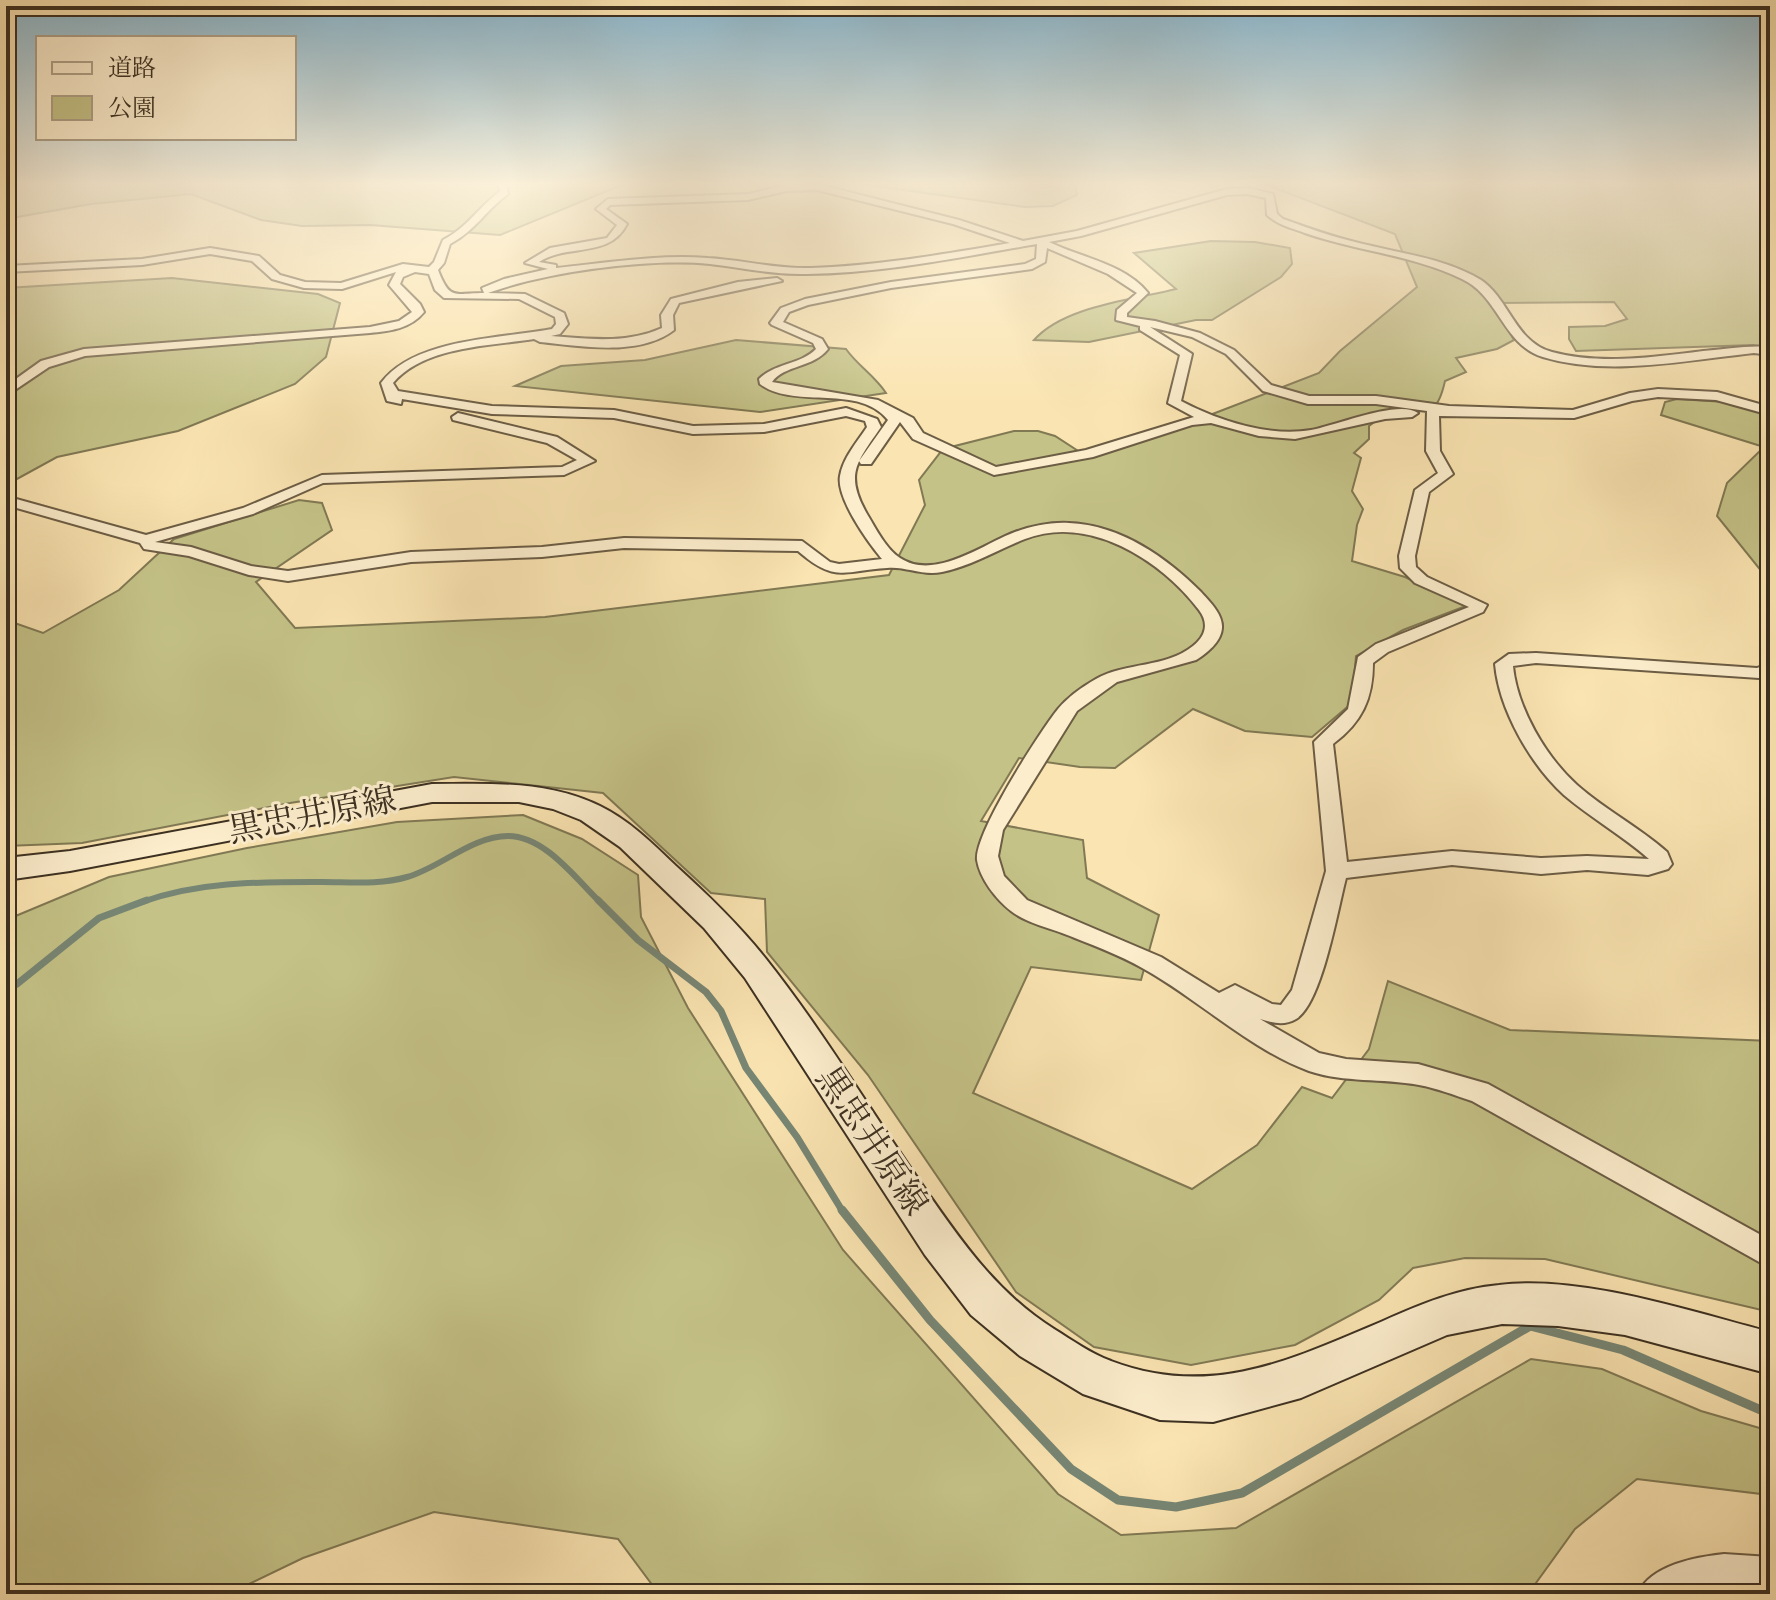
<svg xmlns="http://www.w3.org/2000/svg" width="1776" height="1600" font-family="Cardo,'Noto Serif JP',serif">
	<rect width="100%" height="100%" fill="#fae4b1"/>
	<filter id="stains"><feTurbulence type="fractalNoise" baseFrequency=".0025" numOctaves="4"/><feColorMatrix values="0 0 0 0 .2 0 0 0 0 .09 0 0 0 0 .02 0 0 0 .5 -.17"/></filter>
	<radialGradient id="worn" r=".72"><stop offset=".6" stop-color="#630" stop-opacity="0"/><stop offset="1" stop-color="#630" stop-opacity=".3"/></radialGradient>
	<g fill="#c4c287" stroke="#807954" stroke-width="2">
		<polygon points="6,184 624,184 500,235 370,225 302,226 261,220 191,194 91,204 6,219"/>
		<polygon points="861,184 1075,184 1077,195 1053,206 1025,207"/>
		<path d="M1264 184H1770V348L1753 345 1576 351 1569 339V327L1605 326 1627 319 1614 302 1492 303 1514 340 1497 349 1456 358 1466 372 1445 381C1435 425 1424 404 1392 412 1384 414 1376 421 1369 426V439L1354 453 1361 458 1352 491 1363 509 1357 525 1352 561 1405 577 1466 606 1403 630 1356 656 1352 703 1312 737 1245 731 1193 709 1115 768 1080 767 1019 758 981 821 1083 840 1087 878 1159 915 1141 980 1031 967 973 1093 1192 1189 1257 1145 1302 1087 1332 1098 1369 1049 1388 981 1510 1030 1770 1041V1312L1545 1259 1465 1258 1413 1268 1379 1300 1295 1345 1191 1365 1094 1347 1016 1292 868 1075 767 952 765 899 711 893 603 793 454 777 290 803 82 843 6 846V620L43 633 119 590 174 539 299 500 322 503 332 530 256 582 295 628 545 617 889 575 925 505 919 480 943 449 1014 431H1038L1055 436 1086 456 1137 443 1319 373 1340 351 1417 287 1395 234Z"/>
		<path d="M1211 241 1255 242 1290 248 1292 264 1281 277 1212 320H1196L1089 342 1034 340C1064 306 1132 300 1176 289L1134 253Z"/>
		<polygon points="172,278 318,294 340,303 326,357 295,384 178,431 57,457 6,485 6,288"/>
		<path d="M736 340 846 349C858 366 874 375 886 393L760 412 515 386 561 366 645 360Z"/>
		<polygon points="1677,399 1726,402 1770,415 1770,582 1717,516 1727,483 1764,447 1661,415 1665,402"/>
		<polygon points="523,815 582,839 638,875 641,917 688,1008 843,1250 1058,1494 1121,1535 1236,1528 1531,1359 1602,1369 1701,1411 1770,1431 1770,1495 1637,1479 1575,1529 1528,1594 659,1594 618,1539 434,1512 303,1558 228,1594 6,1594 6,920 109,877 247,848 397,822"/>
	</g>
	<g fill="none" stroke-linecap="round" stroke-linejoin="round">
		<path stroke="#778674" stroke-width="6" d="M142 902C200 881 261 882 322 882 350 882 380 885 407 877 440 868 472 836 508 836 545 836 576 879 600 902"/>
		<g stroke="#778674" stroke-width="7">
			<polyline points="598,900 638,940 706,992 721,1011 746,1068 797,1137 843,1212"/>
			<polyline points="6,989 17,984 99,918 147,900"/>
		</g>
		<polyline stroke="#778674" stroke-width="9" points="842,1210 930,1320 1071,1469 1118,1500 1176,1507 1242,1493 1530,1326 1623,1350 1770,1414"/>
		<g stroke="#6c5d45" stroke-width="4">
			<g id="street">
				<path d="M498 184H506L508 194C485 211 476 230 450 244L444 263 438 270C450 301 454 293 484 293L482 288 504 279 548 269 525 263 550 248 607 238 617 225 596 209 608 199 748 194 786 185 817 184 959 220 1023 241 1077 231 1227 189 1247 188 1273 194 1277 214 1283 219C1308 228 1333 237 1359 243 1398 253 1445 258 1481 280 1510 300 1515 342 1552 352 1600 365 1655 357 1703 351 1726 349 1748 345 1770 347V355L1754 353C1687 360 1609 377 1543 357 1503 345 1499 296 1462 279 1413 255 1356 251 1305 233 1291 228 1278 225 1267 215L1266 198 1247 194 1227 195 1081 236 1049 242C1082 258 1125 264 1148 293L1127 313V317L1155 321 1200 333 1234 350 1271 385 1309 396H1376L1449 406 1573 410 1630 393 1658 389 1717 392 1770 407V415L1716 400 1658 397 1632 401 1574 418 1439 416 1440 451 1453 474 1429 492 1415 556 1416 567 1427 577 1487 605 1483 612 1388 652 1373 663C1373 699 1362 722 1333 744L1347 862 1452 851 1541 858 1587 856 1649 859C1623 836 1591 818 1564 795 1530 764 1499 709 1495 664L1509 654 1536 653 1757 668 1770 663V675L1759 678 1536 663 1513 666C1517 708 1546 757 1577 785 1605 810 1639 827 1667 852L1672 864 1668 869 1648 875 1587 870 1541 874 1452 865 1346 878C1338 908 1322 1004 1296 1019 1284 1026 1273 1023 1260 1019L1319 1053 1346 1059 1418 1064 1488 1084 1770 1240V1268L1472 1101C1454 1095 1436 1088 1419 1085 1382 1078 1345 1083 1309 1071 1251 1050 1198 999 1144 969 1118 954 1090 944 1062 933 1045 927 1025 922 1011 911 996 899 980 879 977 860 974 834 1039 733 1058 709 1068 697 1082 687 1096 679 1126 662 1166 668 1193 646 1206 636 1209 623 1199 610 1161 560 1089 514 1025 539 997 550 972 566 942 572 922 576 905 566 887 568 843 571 835 583 798 551L624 548 542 557 411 562 288 581 249 575 189 556 144 549 140 543 6 505V497H9L146 535 243 508 322 475 562 467 577 460 547 443 453 420 452 417 458 413 557 437 595 461 564 475 323 483 253 514 155 542 191 547 251 566 288 571 411 552 542 547 624 538 802 541 830 562 839 564 882 559C868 542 836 498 840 476 843 458 857 442 867 427L865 421 846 416 764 432 693 434 614 418 492 414 402 399 401 404 387 401 381 383C415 338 500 339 552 329L556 324 555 317 519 299 444 298 435 290 429 274 415 272 403 277 400 284 420 304 424 312C410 329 390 331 370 333L85 356 49 367 6 396V386L41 361 84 349 370 327 399 321 412 312 389 285 396 272 342 289 304 288 272 279 252 261 210 254 142 265 6 272V266L142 259 210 248 259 256 280 275 305 282 341 283 403 264 429 267 434 262 443 240C468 227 478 208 500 191ZM817 190 953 224 1010 243C944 254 878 266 811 268 775 269 743 260 708 258 658 254 606 263 556 268V265L539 262C568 243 609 259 627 224L606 209 610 205 748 200 786 191ZM1037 244 1036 259 1025 264 891 282 805 299 781 308 770 323 772 325 813 343 816 349C800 365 775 363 759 379L760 384C795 410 859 383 888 420L859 461 861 464H871L900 422 913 439 994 475 1093 457 1192 425 1211 423 1259 436 1295 439 1385 419 1412 417 1418 413C1399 399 1335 426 1311 430 1269 437 1219 421 1181 401L1192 354 1150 327 1192 337 1226 354 1263 391 1308 404H1376L1427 411 1426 451 1438 473 1415 490 1399 556 1400 568 1415 583 1469 607 1376 644 1358 657 1348 709 1314 742 1326 871 1292 990 1281 1005 1272 1004 1235 985 1219 993 1161 957 1027 900 1004 876 998 856 1003 830 1077 711 1117 682 1196 660C1207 653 1221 642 1222 628 1223 614 1209 601 1201 592 1166 557 1120 525 1069 523 1050 522 1032 526 1015 532 983 544 935 581 900 558 886 549 876 529 867 514 844 474 857 462 881 427L877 419 846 408 764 424 693 426 614 410 492 406 398 391 393 383C424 346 490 346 534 339L540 342C581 346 639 357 674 330L673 315 679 303 782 281 777 278 738 282 671 299 661 315 662 328C626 344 589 339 551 336L560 334 568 324 564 313 525 294 488 293C546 272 648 258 710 264 743 268 774 275 807 274 885 273 961 257 1037 244ZM1047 248 1108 274 1137 293 1117 310 1116 320 1140 326V330L1180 355 1168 403 1194 417 1086 450 996 467 923 433 913 418 878 400 772 382C784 365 813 368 828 349L822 339 783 322 789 312 808 305 891 288 1032 269 1045 262Z"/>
				<polygon points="1761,184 1769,184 1770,194 1767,193"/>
				<path d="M1724 1554 1770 1557V1591L1724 1588 1691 1594H1638C1650 1565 1696 1557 1724 1554Z"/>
			</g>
		</g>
		<g stroke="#3c3021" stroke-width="4">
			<path id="secondary" d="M432 784C489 784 547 780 600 806 629 820 653 844 676 866 708 895 739 925 766 959 820 1027 865 1102 914 1173 954 1231 993 1291 1054 1329 1072 1340 1091 1354 1111 1361 1211 1399 1291 1360 1383 1321 1421 1304 1457 1289 1499 1285 1582 1275 1689 1311 1770 1332V1374L1625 1335 1558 1326 1502 1324 1447 1335 1301 1398 1213 1422 1160 1420 1083 1394 1020 1356 971 1315 925 1255 745 978 704 928 620 847 581 820 553 809 519 802H432L70 871 6 880V858L70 851Z"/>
		</g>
		<use href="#street" fill="#fcedcc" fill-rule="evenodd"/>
		<use href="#secondary" fill="#fcedcc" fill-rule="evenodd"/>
	</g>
	<linearGradient id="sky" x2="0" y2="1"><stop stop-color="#8ab8d0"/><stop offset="0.45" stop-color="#fdf3dc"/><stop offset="1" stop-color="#fdf3dc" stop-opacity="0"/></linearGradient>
	<rect width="1776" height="408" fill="url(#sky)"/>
	<g text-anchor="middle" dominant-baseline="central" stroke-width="6" stroke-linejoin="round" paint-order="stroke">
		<g font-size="34" fill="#3c3021" stroke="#fcedcc">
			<text transform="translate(312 815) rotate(-11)">黒忠井原線</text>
			<text transform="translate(872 1141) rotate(56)">黒忠井原線</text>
		</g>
	</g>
	<rect width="1776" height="1600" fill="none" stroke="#fae4b1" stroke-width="32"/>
	<rect x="8" y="8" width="1760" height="1584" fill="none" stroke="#3c3021" stroke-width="4"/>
	<rect x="16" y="16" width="1744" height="1568" fill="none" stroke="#3c3021" stroke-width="2"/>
	<rect x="36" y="36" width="260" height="104" fill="#fcedcc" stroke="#afa188" stroke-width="2"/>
	<rect x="52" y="62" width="40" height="12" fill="#fcedcc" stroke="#afa188" stroke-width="2"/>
	<text x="108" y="76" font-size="24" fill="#3c3021">道路</text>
	<rect x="52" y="96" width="40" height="24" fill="#c4c287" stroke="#afa188" stroke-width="2"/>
	<text x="108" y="116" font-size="24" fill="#3c3021">公園</text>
	<rect width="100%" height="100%" filter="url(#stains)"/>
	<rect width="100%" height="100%" fill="url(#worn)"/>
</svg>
